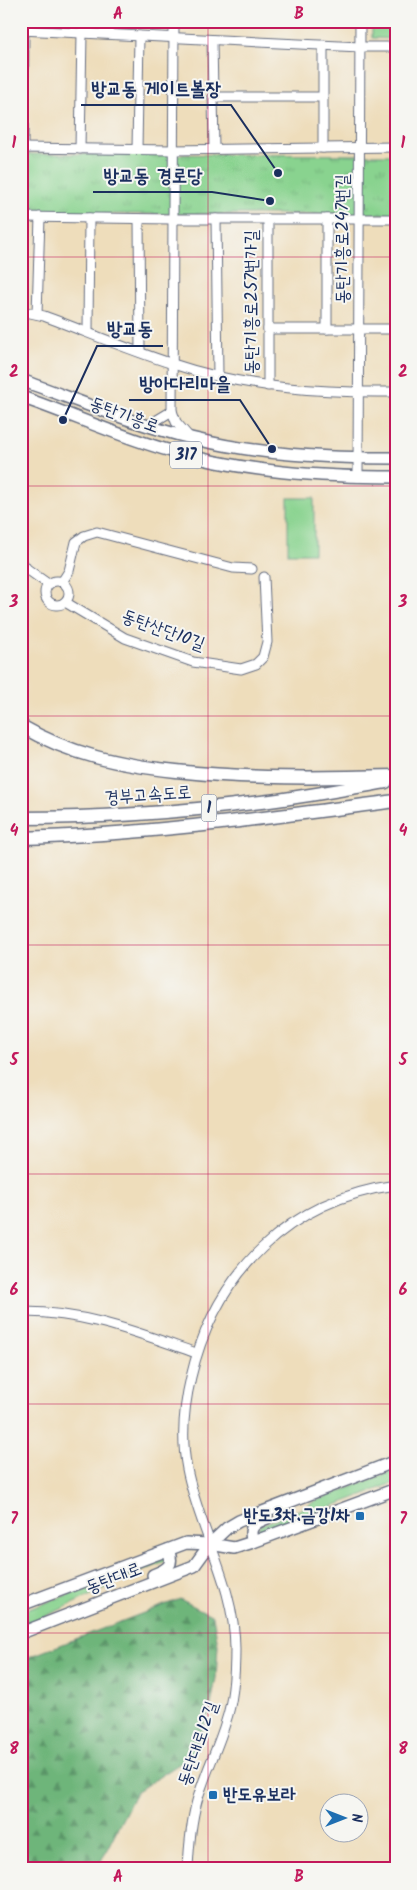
<svg xmlns="http://www.w3.org/2000/svg" width="417" height="1890" font-family="Kalam,'Poor Story',sans-serif">
	<defs>
		<pattern id="forest-firs" width="22" height="20" patternUnits="userSpaceOnUse" patternTransform="scale(1.25)"><rect width="22" height="20" fill="#6eb57a"/><path d="M5 1l3.5 6h-7zM16 11l3.5 6h-7z" fill="#5a9467"/></pattern>
		<pattern id="park-tufts" width="24" height="20" patternUnits="userSpaceOnUse" patternTransform="scale(1.25)"><rect width="24" height="20" fill="#89d38f"/><path d="M3 7l-1-3M5 7V3M7 7l1-3M15 17l-1-3M17 17v-4M19 17l1-3" fill="none" stroke="#76b57e"/></pattern>
	</defs>
	<rect width="100%" height="100%" fill="#f6f6f2"/>
	<filter id="ink" filterUnits="userSpaceOnUse"><feTurbulence type="fractalNoise" baseFrequency=".02" numOctaves="2"/><feDisplacementMap in="SourceGraphic" scale="10" xChannelSelector="R" yChannelSelector="G"/><feConvolveMatrix kernelMatrix="1 2 1 2 8 2 1 2 1" color-interpolation-filters="sRGB"/></filter>
	<filter id="wash" filterUnits="userSpaceOnUse"><feTurbulence type="fractalNoise" baseFrequency=".0096" numOctaves="4" result="noise"/><feDisplacementMap in="SourceGraphic" scale="20" xChannelSelector="R" yChannelSelector="G"/><feGaussianBlur stdDeviation="1.12" result="paint"/><feColorMatrix in="noise" values="0 0 0 0 0 0 0 0 0 0 0 0 0 0 0 0 0 1.4 0 .05"/><feComposite in="paint" operator="in"/></filter>
	<g filter="url(#wash)">
		<rect width="100%" height="100%" fill="#edb"/>
		<g fill="#89d38f" stroke="#528176">
			<rect x="288" y="498" width="26" height="55"/>
			<polygon points="396,1470 396,1482 255,1536 260,1525 299,1510 315,1501"/>
			<path d="M165 1558 164 1562 160 1564C113 1582 69 1608 21 1626V1612Z"/>
		</g>
		<polygon fill="url(#forest-firs)" stroke="#44726c" points="180,1599 213,1616 218,1645 216,1678 210,1710 193,1755 136,1792 97,1869 21,1869 21,1660"/>
		<g fill="url(#park-tufts)" stroke="#528176">
			<polygon points="372,21 396,21 396,39 372,38"/>
			<polygon points="21,154 396,155 396,214 21,214"/>
		</g>
	</g>
	<g filter="url(#ink)">
		<g fill="none" stroke-linecap="round" stroke-linejoin="round">
			<g stroke="#656c7f" stroke-width="11">
				<g id="minor">
					<polyline points="21,30 360,47 396,47"/>
					<polyline points="212,40 214,149"/>
					<polyline points="323,45 323,148"/>
					<polyline points="213,97 323,97"/>
					<polyline points="21,148 173,150 396,147"/>
					<polyline points="23,148 24,30"/>
					<polyline points="80,149 82,33"/>
					<polyline points="137,149 139,36"/>
					<polyline points="21,217 173,219 396,219"/>
					<polyline points="139,219 140,352"/>
					<polyline points="216,219 218,376"/>
					<polyline points="327,219 327,329"/>
					<path d="M21 311 44 316C87 332 129 350 173 364 244 388 321 393 396 392"/>
					<polyline points="37,314 40,217"/>
					<polyline points="268,329 396,329"/>
					<polyline points="88,332 89,218"/>
					<polyline points="268,386 268,219"/>
					<polyline points="172,411 174,21"/>
					<polyline points="147,426 172,411 176,422 190,438"/>
					<polyline points="358,477 360,21"/>
					<polyline points="21,561 27,569 48,584"/>
					<circle cx="57" cy="593" r="12"/>
					<polyline points="62,582 69,571 76,542 84,536 97,532 233,568 252,569"/>
					<polyline points="65,602 125,638 193,662 241,669 256,664 263,657 267,642 264,577"/>
					<path d="M21 1312C83 1311 139 1333 196 1353"/>
					<path d="M188 1869C189 1846 191 1823 197 1801 205 1773 218 1748 226 1721 234 1698 235 1672 235 1649 235 1585 199 1530 187 1469 181 1439 184 1406 191 1377 215 1274 289 1199 396 1185"/>
				</g>
			</g>
			<g stroke="#656c7f" stroke-width="14">
				<g id="major">
					<path d="M21 380C77 400 133 424 191 438 260 455 325 458 396 458"/>
					<path d="M21 397C71 414 120 437 171 451 244 472 320 477 396 477"/>
					<path d="M253 1542C247 1527 255 1523 267 1518"/>
					<path d="M153 1575C167 1569 175 1566 168 1550"/>
					<polyline points="21,1605 186,1543 210,1544 227,1528 239,1521 396,1461"/>
					<polyline points="21,1633 194,1566 210,1544 234,1548 253,1542 396,1489"/>
				</g>
			</g>
			<g stroke="#656c7f" stroke-width="15">
				<g id="highway">
					<path d="M21 726C71 755 120 765 176 771 249 779 322 778 396 776"/>
					<path d="M21 818C102 818 181 812 261 802 303 797 344 789 386 782"/>
					<path d="M21 838C147 835 271 817 396 801"/>
				</g>
			</g>
			<use href="#minor" stroke="#fff" stroke-width="9"/>
			<use href="#major" stroke="#fff" stroke-width="11"/>
			<use href="#highway" stroke="#fff" stroke-width="12"/>
		</g>
	</g>
	<path fill="none" stroke="#c2185b" stroke-width="1" stroke-opacity="0.55" d="M208 21V1869M21 257H396M21 486H396M21 716H396M21 945H396M21 1174H396M21 1404H396M21 1633H396"/>
	<g fill="#1f6fb2" stroke="#f6f6f2" stroke-width="2">
		<rect x="355" y="1511" width="10" height="10" rx="2.5"/>
		<rect x="208" y="1790" width="10" height="10" rx="2.5"/>
	</g>
	<g text-anchor="middle" dominant-baseline="central" stroke-width="4" stroke-linejoin="round" paint-order="stroke">
		<g fill="#f6f6f2" stroke="#5d6b8a" stroke-width="1">
			<rect x="170" y="441.5" width="32" height="27" rx="4"/>
			<rect x="201.5" y="794.5" width="15" height="27" rx="4"/>
		</g>
		<g font-size="16" font-weight="bold" fill="#1b2f5e">
			<text x="186" y="455">317</text>
			<text x="209" y="808">1</text>
		</g>
		<g font-size="18" fill="#1b2f5e" stroke="#f6f6f2">
			<text transform="translate(343 239) rotate(-90)">동탄기흥로247번길</text>
			<text transform="translate(252 302) rotate(-90)">동탄기흥로257번가길</text>
			<text transform="translate(124 416) rotate(20)">동탄기흥로</text>
			<text transform="translate(163 631) rotate(20)">동탄산단10길</text>
			<text transform="translate(148 796) rotate(-4)">경부고속도로</text>
			<text transform="translate(114 1579) rotate(-21)">동탄대로</text>
			<text transform="translate(199 1744) rotate(-71)">동탄대로12길</text>
		</g>
		<g font-size="18" font-weight="bold" fill="#1b2f5e" stroke="#f6f6f2" text-anchor="end">
			<text x="350" y="1516">반도3차.금강1차</text>
			<text x="223" y="1795" text-anchor="start">반도유보라</text>
		</g>
	</g>
	<path fill="none" stroke="#1b2f5e" stroke-width="2" d="M278 173L231 105H81M270 201L212 192H93M63 420L97 346H163M272 449L240 400H129"/>
	<g fill="#1b2f5e" stroke="#f6f6f2" stroke-width="2">
		<circle cx="278" cy="173" r="5"/>
		<circle cx="270" cy="201" r="5"/>
		<circle cx="63" cy="420" r="5"/>
		<circle cx="272" cy="449" r="5"/>
	</g>
	<g font-size="19" text-anchor="middle" font-weight="bold" fill="#1b2f5e" stroke="#f6f6f2" stroke-width="4" stroke-linejoin="round" paint-order="stroke">
		<text x="156" y="95">방교동 게이트볼장</text>
		<text x="153" y="182">방교동 경로당</text>
		<text x="130" y="335">방교동</text>
		<text x="185" y="390">방아다리마을</text>
	</g>
	<rect width="417" height="1890" fill="none" stroke="#f6f6f2" stroke-width="55"/>
	<g transform="translate(344 1818) rotate(90)"><circle r="24" fill="#f6f6f2" stroke="#9ea6b7"/>
	<path d="M0-4L9 19L0 12L-9 19Z" fill="#1f6fb2"/>
	<text y="-8" font-size="14" font-weight="bold" text-anchor="middle" fill="#1b2f5e">N</text>
	</g>
	<rect x="28" y="28" width="362" height="1834" fill="none" stroke="#c2185b" stroke-width="2"/>
	<g font-size="16" text-anchor="middle" font-weight="bold" fill="#c2185b">
		<text x="118" y="19">A</text>
		<text x="299" y="19">B</text>
		<text x="14" y="148">1</text>
		<text x="403" y="148">1</text>
		<text x="14" y="377">2</text>
		<text x="403" y="377">2</text>
		<text x="14" y="607">3</text>
		<text x="403" y="607">3</text>
		<text x="14" y="836">4</text>
		<text x="403" y="836">4</text>
		<text x="14" y="1065">5</text>
		<text x="403" y="1065">5</text>
		<text x="14" y="1295">6</text>
		<text x="403" y="1295">6</text>
		<text x="14" y="1524">7</text>
		<text x="403" y="1524">7</text>
		<text x="14" y="1754">8</text>
		<text x="403" y="1754">8</text>
		<text x="118" y="1882">A</text>
		<text x="299" y="1882">B</text>
	</g>
</svg>
